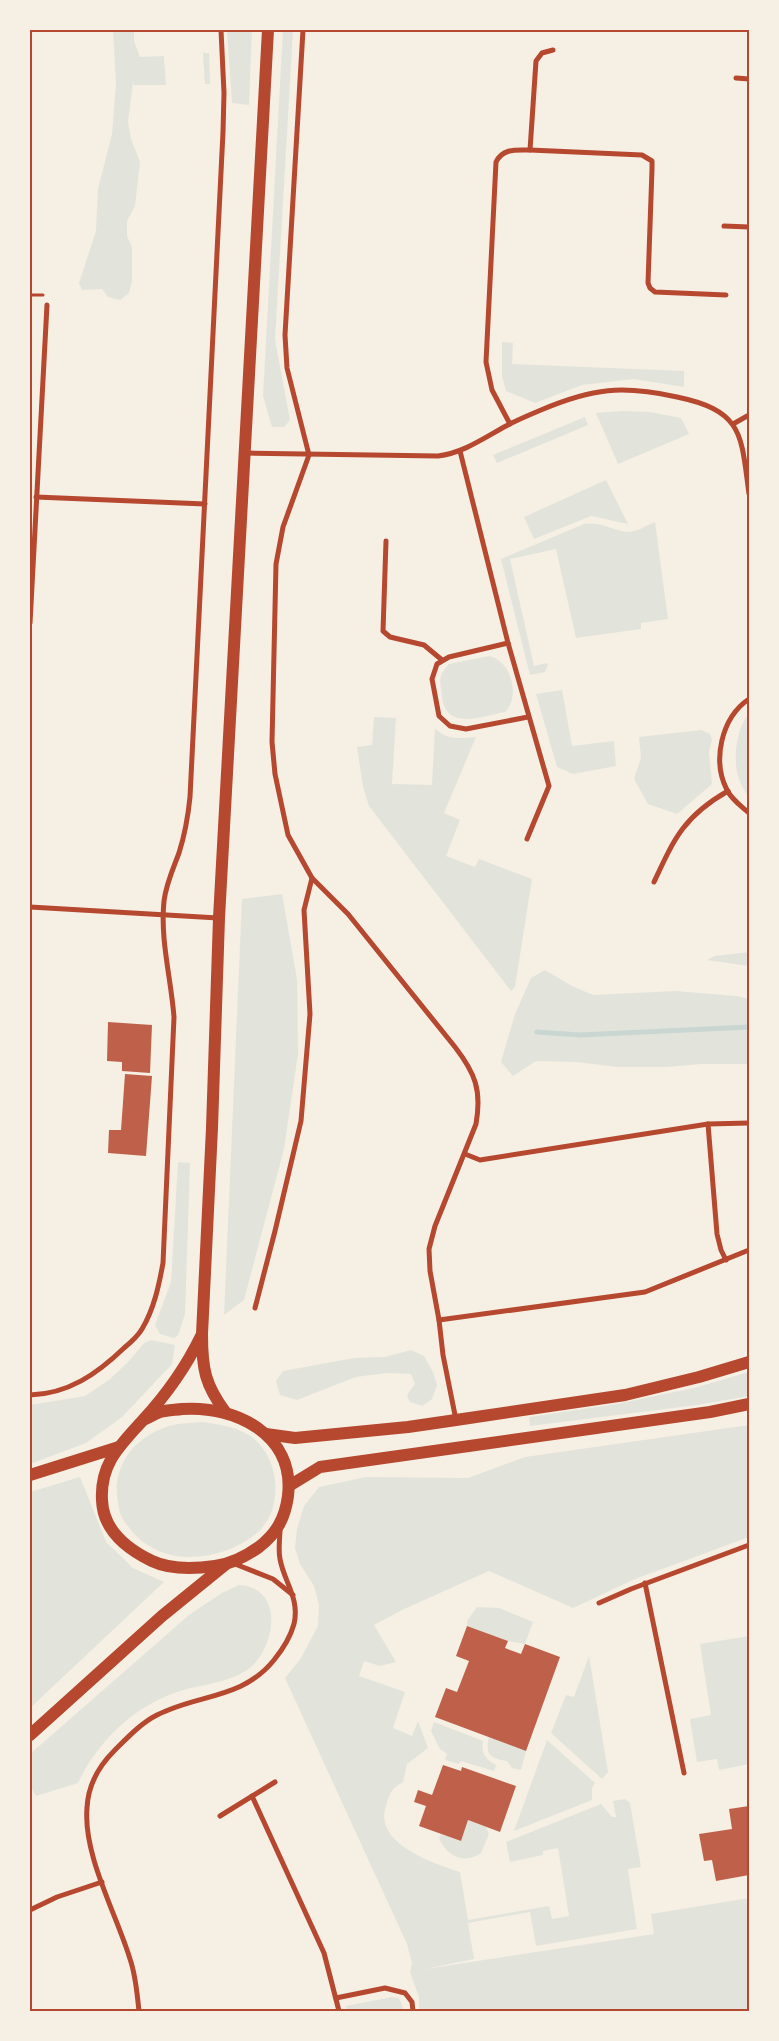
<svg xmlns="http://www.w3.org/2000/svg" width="779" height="2041" font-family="Overpass,sans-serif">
	<rect width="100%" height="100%" fill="#f6efe4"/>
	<g fill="#e2e4dc">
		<polygon points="113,30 134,30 134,41 140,57 164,56 166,85 134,85 133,82 128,122 131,139 140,162 135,206 127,221 127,236 132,247 132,281 129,293 120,300 108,297 102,289 82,290 79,283 96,231 98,189 112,134 116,84"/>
		<polygon points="227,30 252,30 249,105 232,103"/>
		<polygon points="283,30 293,30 275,340 290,420 284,427 272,427 263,396"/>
		<polygon points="203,53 209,53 210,84 205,84"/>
		<polygon points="502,342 513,343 512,364 684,371 684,387 633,379 582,385 535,403 506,391 502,376"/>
		<polygon points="622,411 650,412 681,418 689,434 618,464 596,413"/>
		<polygon points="585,417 588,425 497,463 493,455"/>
		<polygon points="606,480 628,524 591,516 534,539 524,517"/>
		<path d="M655 522 668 619 641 623V629L576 638 556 549 510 559 534 666 547 663 548 665 545 672 530 675 501 559 584 524C600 521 612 530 628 532 637 532 647 525 655 522Z"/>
		<path d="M489 656C511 660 521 697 505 712 488 715 455 728 445 708 442 703 442 695 441 689 439 678 441 672 449 664Z"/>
		<polygon points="562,690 572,746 614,741 616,766 573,774 557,767 536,694"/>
		<path d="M749 714V797C744 790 740 784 738 776 733 758 736 728 749 714Z"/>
		<path d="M374 717 396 718 392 784 432 785 435 728C446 741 461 738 476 737L444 813 460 820 446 856 475 867 479 859 532 879 515 987 511 991 369 806 363 787 357 747 372 745Z"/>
		<polygon points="701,730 710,734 712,740 709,752 712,784 677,814 648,804 634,779 641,758 639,737"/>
		<polygon points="282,894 297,979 298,1054 284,1149 244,1300 224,1315 242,899"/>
		<polygon points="749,952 749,966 707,960 715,956"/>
		<polygon points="545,970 572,986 593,995 675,991 737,996 749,999 749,1064 701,1064 667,1067 617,1067 577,1062 536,1061 513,1076 501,1062 515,1014 531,978"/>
		<polygon points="178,1162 190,1163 185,1314 178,1335 174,1338 160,1334 155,1325 171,1282"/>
		<polygon points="151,1340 175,1345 172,1364 122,1417 86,1443 30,1464 30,1405 85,1396 109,1380 129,1361 144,1343"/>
		<polygon points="411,1350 424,1356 433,1372 437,1385 432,1399 422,1406 410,1402 407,1395 415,1384 411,1374 386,1373 356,1377 297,1400 280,1395 276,1381 283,1371 354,1358 385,1357"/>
		<polygon points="749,1372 749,1396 697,1405 530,1426 529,1417 616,1404 694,1388"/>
		<path d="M203 1422C220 1425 235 1426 250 1436 280 1456 285 1508 257 1533 222 1562 162 1569 131 1530 128 1526 124 1522 122 1518 120 1514 119 1508 118 1503 111 1466 134 1437 169 1426 179 1423 192 1423 203 1422Z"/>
		<path d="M749 1425V1537L635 1579 573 1608 489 1571 404 1609 374 1625 396 1662 380 1666 364 1661 359 1676 405 1692 393 1728 412 1736 418 1721 428 1748 407 1764 403 1782C391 1789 390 1793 386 1806 373 1843 433 1863 460 1872L468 1920 549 1906 552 1919 569 1916 558 1848 543 1851V1855L510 1862 506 1842 601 1804 612 1817H616L613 1801 625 1799 630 1803 641 1867 628 1869 637 1929 536 1946 530 1912 468 1923 474 1959 425 1969 654 1934 651 1914 749 1898V2010L419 2011V1997L410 1972 412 1963 407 1944 285 1678 301 1658 318 1626 319 1605 314 1586 300 1564 295 1548 297 1529 304 1506 319 1487 366 1477 468 1478 525 1457Z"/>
		<polygon points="80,1477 106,1542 133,1568 164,1582 30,1708 30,1492"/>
		<path d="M239 1585C284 1587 276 1645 251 1667 234 1681 207 1684 187 1689 138 1702 99 1739 78 1783L36 1796 30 1786V1754L189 1615 222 1593Z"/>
		<polygon points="477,1607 499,1608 533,1622 525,1644 508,1641 467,1626 467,1621"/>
		<polygon points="749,1636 749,1764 719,1770 717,1759 697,1762 690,1719 711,1715 700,1644"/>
		<polygon points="589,1656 608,1772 602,1779 551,1733 566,1695 574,1697"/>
		<path d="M434 1722 483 1741C481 1753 485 1759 496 1765L494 1771 461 1761 459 1764 445 1760 447 1754 440 1749 431 1731Z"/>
		<path d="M489 1737 526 1751 521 1770 512 1768 507 1761C490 1758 485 1755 489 1737Z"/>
		<polygon points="547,1740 595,1783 592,1788 592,1800 514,1831"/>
		<path d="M468 1820 486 1827 489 1834 481 1853C463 1865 447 1856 439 1838L441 1834 461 1841Z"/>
		<polygon points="392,1997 399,1998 404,2011 347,2011 346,2006"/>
	</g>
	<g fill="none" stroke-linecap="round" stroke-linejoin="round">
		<polyline stroke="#c9d6d2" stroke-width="5" points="537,1032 580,1035 749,1027"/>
	</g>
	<g fill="#bf614a">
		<polygon points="108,1022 152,1025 150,1073 122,1071 122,1062 107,1061"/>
		<polygon points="125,1074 152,1076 146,1156 108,1153 109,1130 121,1130"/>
		<polygon points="467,1626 508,1641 505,1648 521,1654 525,1644 560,1657 526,1751 435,1717 446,1688 457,1692 469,1661 456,1656"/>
		<polygon points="443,1765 461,1771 462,1767 516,1786 500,1832 468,1820 461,1841 419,1826 426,1806 414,1802 418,1790 432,1795"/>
		<polygon points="749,1806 749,1875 716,1881 712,1860 704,1861 699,1834 732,1829 729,1809"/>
	</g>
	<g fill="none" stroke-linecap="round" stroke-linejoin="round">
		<polyline stroke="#b5482f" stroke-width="3" points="30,295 43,295"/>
		<g stroke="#b5482f" stroke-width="5">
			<path d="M303 30 285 335 287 368 309 455 283 527 276 564 272 742 275 774 288 835 312 878 348 914 455 1047C475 1073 482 1090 476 1124L435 1226 429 1249 430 1271 439 1320 443 1355 456 1420"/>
			<polyline points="736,78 749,79"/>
			<polyline points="530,150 536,61 542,53 553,50"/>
			<polyline points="724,226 749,227"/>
			<path d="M510 424 492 390 486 362 496 162C503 148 516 150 530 150L642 155 652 161V169L648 283 650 288 655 292 726 295"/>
			<polyline points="733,424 749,415"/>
			<polyline points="460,451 508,643 549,786 527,839"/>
			<path d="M245 453 438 456C463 453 484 438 506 426 517 420 529 415 541 410 593 388 622 385 677 397 744 411 741 435 749 494"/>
			<polyline points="36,497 205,504"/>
			<polyline points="386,541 383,631 390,637 424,645 442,660"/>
			<polyline points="30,623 47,305"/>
			<polyline points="508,643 449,657 437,664 432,679 439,716 450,726 466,729 528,717"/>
			<path d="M749 699C721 718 712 761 727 790 732 800 741 806 749 813"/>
			<path d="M654 882C674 839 684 816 728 791"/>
			<polyline points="30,907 218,918"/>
			<polyline points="708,1124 717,1234 721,1250 726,1260"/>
			<polyline points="465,1154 480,1160 708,1124 749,1123"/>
			<polyline points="255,1308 275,1231 301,1121 310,1014 304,910 312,878"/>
			<polyline points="439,1320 645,1292 749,1250"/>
			<path d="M30 1395C68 1394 97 1374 124 1348 130 1343 138 1336 142 1329 154 1309 159 1285 163 1263L174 1017C171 978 160 940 164 901 166 884 173 869 179 853 185 834 188 817 190 797L223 132 224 93 221 30"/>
			<polyline points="235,1564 273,1579 293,1595"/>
			<polyline points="645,1583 684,1773"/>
			<polyline points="599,1603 631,1589 749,1545"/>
			<polyline points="252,1796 324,1953 339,2011"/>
			<polyline points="220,1816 275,1782"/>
			<polyline points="30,1910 57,1897 102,1882"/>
			<polyline points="336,1998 385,1988 405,1993 412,2002 413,2011"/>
			<path d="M139 2011C137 1994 136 1976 130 1959 116 1913 83 1855 87 1808 88 1786 99 1766 114 1751 127 1738 141 1723 157 1715 198 1694 243 1699 274 1660 283 1649 290 1638 294 1624 300 1598 284 1582 280 1559 278 1550 280 1538 280 1529"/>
		</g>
		<g stroke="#b5482f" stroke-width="12">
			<path d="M226 1413C205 1385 202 1369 202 1334L212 1128 219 918 268 30"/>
			<path d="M143 1420C149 1418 154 1414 160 1412 167 1410 175 1410 182 1409 236 1405 295 1435 288 1496 285 1518 277 1533 259 1547 245 1557 232 1564 215 1566 194 1569 171 1570 152 1561 127 1549 103 1530 102 1500 100 1463 120 1446 143 1420 166 1395 186 1367 201 1336"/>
			<polyline points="266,1434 295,1438 408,1427 456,1420 625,1395 699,1377 749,1362"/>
			<polyline points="30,1475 119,1447"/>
			<polyline points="289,1486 320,1467 710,1412 749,1404"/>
			<polyline points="30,1735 162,1616 226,1564"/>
		</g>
	</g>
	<rect width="779" height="2041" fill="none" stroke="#f6efe4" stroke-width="62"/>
	<rect x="31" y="31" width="717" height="1979" fill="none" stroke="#b5482f" stroke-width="2"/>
</svg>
